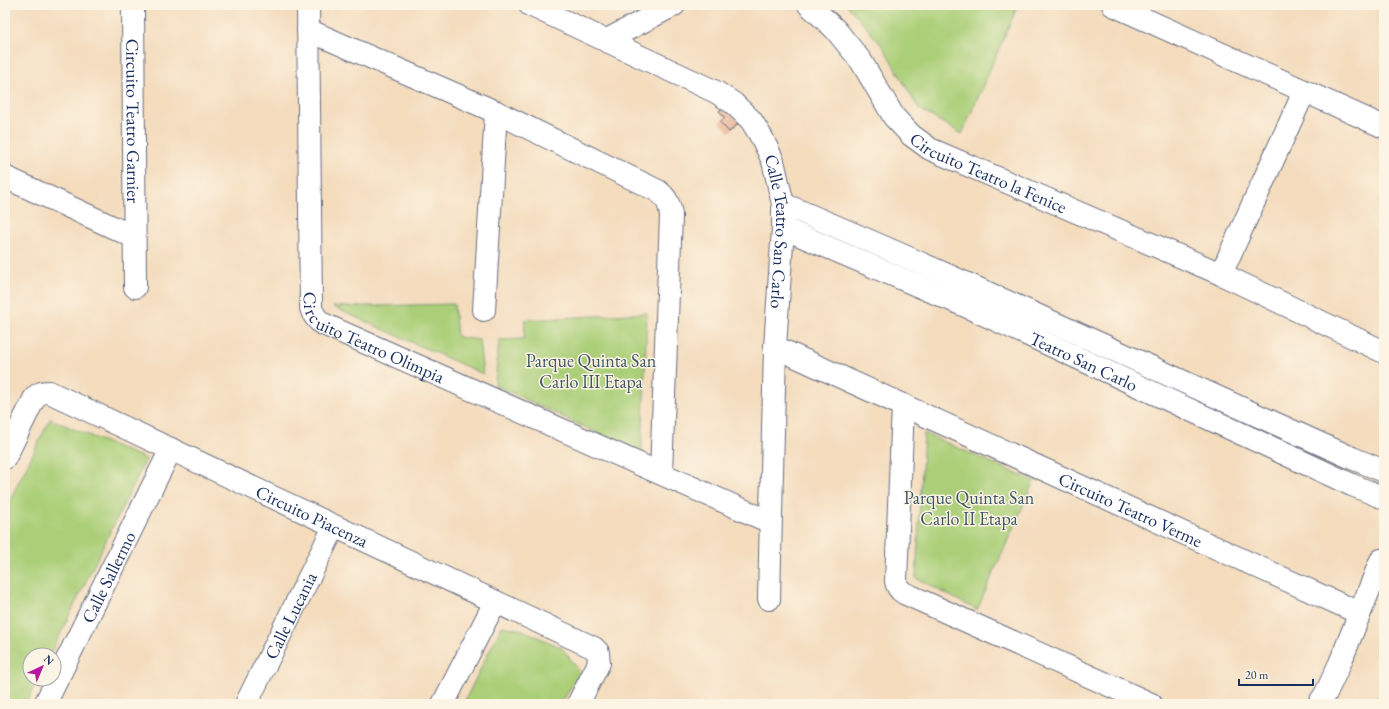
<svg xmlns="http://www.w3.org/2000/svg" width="1389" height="709" font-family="'EB Garamond',serif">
	<rect width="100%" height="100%" fill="#fcf5e5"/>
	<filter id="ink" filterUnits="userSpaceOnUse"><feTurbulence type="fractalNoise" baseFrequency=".025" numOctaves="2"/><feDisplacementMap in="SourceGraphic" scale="8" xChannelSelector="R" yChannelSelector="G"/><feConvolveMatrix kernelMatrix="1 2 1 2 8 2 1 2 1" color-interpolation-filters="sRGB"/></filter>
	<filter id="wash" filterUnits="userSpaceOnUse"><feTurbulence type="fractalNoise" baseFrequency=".012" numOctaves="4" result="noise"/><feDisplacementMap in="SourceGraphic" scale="16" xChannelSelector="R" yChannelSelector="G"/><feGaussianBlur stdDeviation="0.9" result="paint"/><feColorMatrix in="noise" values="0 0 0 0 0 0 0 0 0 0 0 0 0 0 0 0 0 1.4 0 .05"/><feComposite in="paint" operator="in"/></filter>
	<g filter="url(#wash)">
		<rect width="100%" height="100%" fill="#f4dcbd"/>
		<g fill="#abcf78" stroke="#637f6b">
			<polygon points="847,5 1018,5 962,134 919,109 883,47"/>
			<polygon points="454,304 457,337 479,340 483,374 333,307"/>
			<polygon points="647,313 642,454 495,385 499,340 524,339 525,320"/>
			<polygon points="50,419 146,459 50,655 30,655 30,679 38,679 26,704 5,704 5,510"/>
			<polygon points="924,433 1034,481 977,610 916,578"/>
			<polygon points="502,626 523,630 562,648 580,672 561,704 463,704"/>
		</g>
		<g id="blocks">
			<polygon fill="#e29b7c" points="725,106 740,122 729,132 720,122 725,118 719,111"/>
		</g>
	</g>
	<g filter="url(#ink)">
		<use href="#blocks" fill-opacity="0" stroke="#676c7f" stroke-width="1"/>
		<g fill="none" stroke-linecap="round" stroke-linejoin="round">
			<g stroke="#676c7f" stroke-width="24">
				<g id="street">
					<path id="s1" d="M133 5 135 287"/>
					<path id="s2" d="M308 5 311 308C313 315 316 318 321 323L770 522"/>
					<path id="s3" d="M530 5 716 92 733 103 751 120 762 138 773 161 783 204V228L775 347 769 599"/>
					<path id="s4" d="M809 5 835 29 861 61 894 117 911 135 930 149 1221 274 1384 352"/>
					<polyline points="1113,5 1384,127"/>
					<path d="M308 30 496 112 658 191C667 198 670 205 671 216L661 473"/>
					<polyline points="607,40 674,5"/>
					<polyline points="5,177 134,237"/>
					<path d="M783 204C974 284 1162 373 1352 458L1384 471"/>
					<path id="s5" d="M783 228 970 308 1352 485 1384 498"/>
					<polyline points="1221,274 1304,92"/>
					<polyline points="484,310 496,112"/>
					<path id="s6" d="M775 347 1359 613"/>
					<path d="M903 405 896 581C897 587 899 590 904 593L1151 704"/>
					<path id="s7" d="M5 458 34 399C38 393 42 392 49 392L594 648 598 652 599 663 578 704"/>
					<path id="s8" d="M45 704 171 449"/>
					<path id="s9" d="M246 704 334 527"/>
					<polyline points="443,704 495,602"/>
					<polyline points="1319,704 1326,693 1340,663 1381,560"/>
				</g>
			</g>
			<use href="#street" stroke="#fff" stroke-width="22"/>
		</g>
	</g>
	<g text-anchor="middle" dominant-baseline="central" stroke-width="3" stroke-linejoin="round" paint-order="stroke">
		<g font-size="18" fill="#1b2f5e" stroke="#fcf5e5">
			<text stroke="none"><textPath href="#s1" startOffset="116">Circuito Teatro Garnier</textPath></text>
			<text stroke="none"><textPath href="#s4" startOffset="253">Circuito Teatro la Fenice</textPath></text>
			<text stroke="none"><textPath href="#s3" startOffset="368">Calle Teatro San Carlo</textPath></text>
			<text stroke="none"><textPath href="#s2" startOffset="371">Circuito Teatro Olimpia</textPath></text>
			<text stroke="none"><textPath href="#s5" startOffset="329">Teatro San Carlo</textPath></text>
			<text stroke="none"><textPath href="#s6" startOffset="391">Circuito Teatro Verme</textPath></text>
			<text stroke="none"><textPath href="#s7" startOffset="374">Circuito Piacenza</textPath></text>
			<text stroke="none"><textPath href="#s8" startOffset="142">Calle Sallermo</textPath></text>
			<text stroke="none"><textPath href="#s9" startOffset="99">Calle Lucania</textPath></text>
		</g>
		<g font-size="18" fill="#3f5764" stroke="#fcf5e5">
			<text x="591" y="360">Parque Quinta San<tspan x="591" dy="21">Carlo III Etapa</tspan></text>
			<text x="969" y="497">Parque Quinta San<tspan x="969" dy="21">Carlo II Etapa</tspan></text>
		</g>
	</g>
	<rect width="1389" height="709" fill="none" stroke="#fcf5e5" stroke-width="20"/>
	<g transform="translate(42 667) rotate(44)"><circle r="19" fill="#fcf5e5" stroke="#a2a6af"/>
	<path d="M0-3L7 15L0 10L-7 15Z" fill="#b5179e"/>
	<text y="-6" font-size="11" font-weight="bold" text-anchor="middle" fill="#1b2f5e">N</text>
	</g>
	<path d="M1239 679v6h74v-6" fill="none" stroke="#1b2f5e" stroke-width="2"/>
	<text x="1245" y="679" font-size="12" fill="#1b2f5e" stroke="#fcf5e5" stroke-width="3" paint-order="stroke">20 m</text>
</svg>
